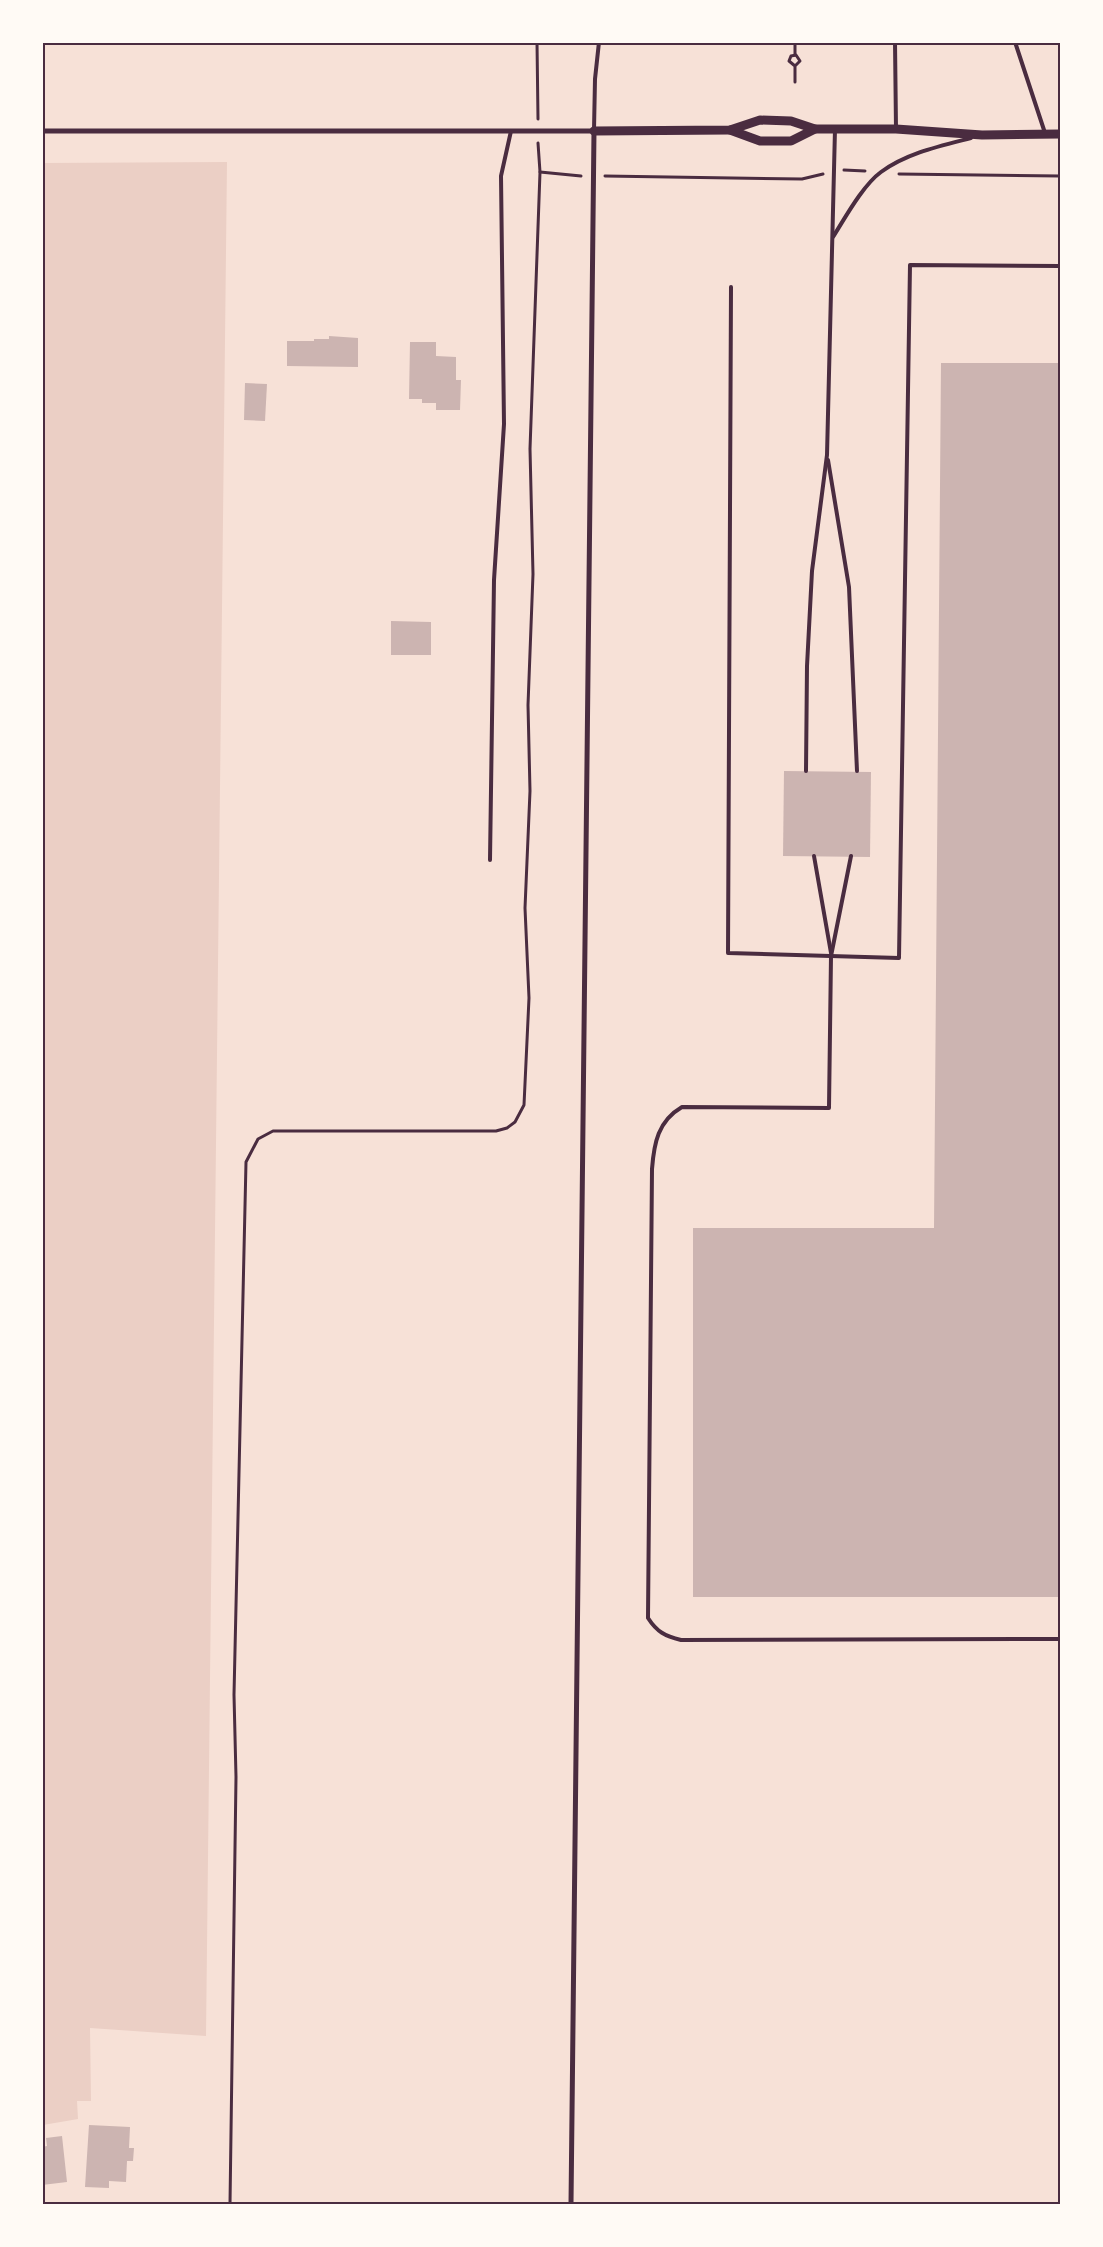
<svg xmlns="http://www.w3.org/2000/svg" width="1103" height="2247" font-family="Lato,sans-serif">
	<rect width="100%" height="100%" fill="#f7e1d7"/>
	<polygon fill="#ebcfc5" points="227,162 206,2036 90,2028 91,2101 77,2101 78,2119 43,2125 43,163"/>
	<g fill="#ccb4b1">
		<polygon points="329,336 358,338 358,367 287,366 287,341 314,341 314,339 329,339"/>
		<polygon points="410,342 436,342 436,356 456,357 456,380 461,380 460,410 436,410 436,403 422,403 422,399 409,399"/>
		<polygon points="941,363 1060,363 1060,1597 693,1597 693,1228 934,1228"/>
		<polygon points="245,383 267,384 265,421 244,420"/>
		<polygon points="391,621 431,622 431,655 391,655"/>
		<polygon points="784,771 871,772 870,857 783,856"/>
		<polygon points="89,2125 130,2127 129,2148 134,2148 133,2161 127,2161 126,2182 109,2181 109,2188 85,2187"/>
		<polygon points="62,2136 67,2182 42,2185 42,2147 47,2146 46,2138"/>
	</g>
	<g fill="none" stroke-linecap="round" stroke-linejoin="round">
		<g stroke="#4a2c40" stroke-width="3">
			<polyline points="537,42 538,119"/>
			<polyline points="795,42 795,55"/>
			<polyline points="795,66 789,61 791,56 796,55 800,61 795,66 795,82"/>
			<polyline points="844,170 865,171"/>
			<polyline points="540,172 581,176"/>
			<polyline points="899,174 1060,176"/>
			<polyline points="605,176 802,179 823,174"/>
			<polyline points="230,2204 236,1777 234,1695 246,1162 258,1139 273,1131 496,1131 507,1128 515,1122 524,1105 529,998 525,908 530,791 528,705 533,574 530,449 540,172 538,143"/>
		</g>
		<g stroke="#4a2c40" stroke-width="4">
			<polyline points="895,42 896,129"/>
			<polyline points="1015,42 1045,133"/>
			<polyline points="594,130 595,79 599,42"/>
			<path d="M833 237C845 218 863 185 881 172 907 153 940 146 971 138"/>
			<polyline points="731,287 728,953 899,958 910,265 1060,266"/>
			<polyline points="828,460 849,587 857,771"/>
			<polyline points="806,771 807,666 812,571 827,455 835,129"/>
			<polyline points="814,856 831,953"/>
			<path d="M851 856 831 956 829 1108 682 1107C658 1121 654 1143 652 1169L648 1618C657 1632 665 1636 681 1640L1060 1639"/>
			<polyline points="490,860 494,580 504,424 501,176 511,131"/>
		</g>
		<polyline stroke="#4a2c40" stroke-width="5" points="42,131 594,131 571,2204"/>
		<g stroke="#4a2c40" stroke-width="9">
			<polyline points="730,130 760,141 791,141 815,129"/>
			<polyline points="594,131 730,130 760,120 791,121 815,129 896,129 982,135 1060,134"/>
		</g>
	</g>
	<rect width="1103" height="2247" fill="none" stroke="#fffaf5" stroke-width="88"/>
	<rect x="44" y="44" width="1015" height="2159" fill="none" stroke="#4a2c40" stroke-width="2"/>
</svg>
